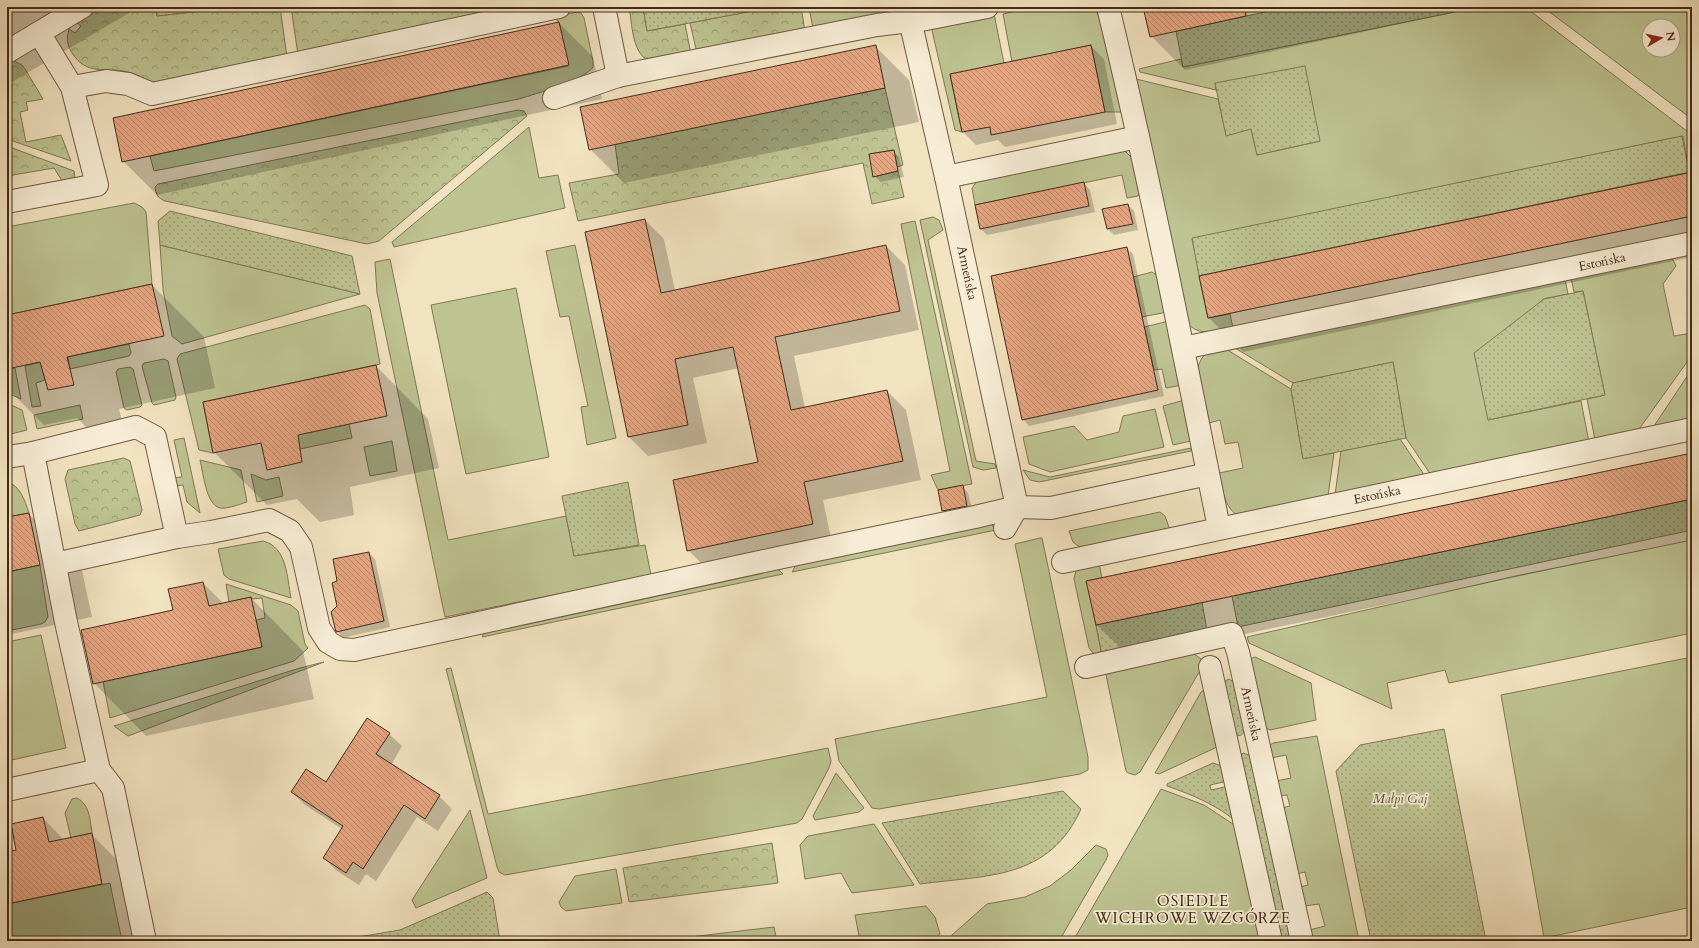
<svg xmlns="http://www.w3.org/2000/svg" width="1699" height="948" font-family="Cardo,serif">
	<defs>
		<pattern id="forest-crowns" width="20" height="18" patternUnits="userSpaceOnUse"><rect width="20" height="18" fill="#bdc391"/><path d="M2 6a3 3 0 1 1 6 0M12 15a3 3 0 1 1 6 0" fill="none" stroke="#9b9f75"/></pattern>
		<pattern id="park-dots" width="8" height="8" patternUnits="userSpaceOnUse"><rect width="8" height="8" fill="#bdc391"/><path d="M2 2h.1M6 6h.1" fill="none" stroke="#9b9f75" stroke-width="1.8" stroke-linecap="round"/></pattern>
		<pattern id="building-back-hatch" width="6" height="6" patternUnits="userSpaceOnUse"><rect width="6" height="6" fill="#e5a581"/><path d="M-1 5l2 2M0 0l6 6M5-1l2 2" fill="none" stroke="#bb8769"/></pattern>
	</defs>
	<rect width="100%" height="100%" fill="#f2e3c0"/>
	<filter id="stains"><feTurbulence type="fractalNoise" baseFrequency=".005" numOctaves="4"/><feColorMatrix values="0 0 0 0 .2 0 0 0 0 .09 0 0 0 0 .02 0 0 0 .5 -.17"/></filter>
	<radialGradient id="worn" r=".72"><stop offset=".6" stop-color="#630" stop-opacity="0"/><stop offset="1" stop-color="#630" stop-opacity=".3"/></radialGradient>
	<g fill="#bdc391" stroke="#807754" fill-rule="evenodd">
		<polygon points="809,7 882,7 877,15 813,29"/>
		<polygon points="1035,7 1095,8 1100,19 1123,112 1105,112 1091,45 1012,62 1003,14"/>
		<path d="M1454 7H1525L1692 135V172H1689L1683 136 1192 239 1208 318 1230 314 1233 328C1218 330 1202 337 1189 325L1136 79 1218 99 1226 135 1251 129 1257 155 1320 141 1215 83 1216 90 1140 72 1139 69 1181 59 1183 67 1454 12Z"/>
		<path d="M1543 7H1692V119L1673 105ZM1649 26H1673V50H1649Z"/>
		<path d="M578 12 581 13 584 18 593 61V67C586 79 535 94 519 99L154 171 150 156 568 66 559 22 553 17Z"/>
		<polygon points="994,14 1004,63 950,75 962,132 955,130 931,26"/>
		<polygon points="529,127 539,178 558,175 565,208 394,247 392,242"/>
		<polygon points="1124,150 1132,158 1140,192 1138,196 1127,198 1122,175 975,205 972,188 977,181"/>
		<polygon points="134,203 142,207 146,212 152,284 7,315 7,227"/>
		<polygon points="933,217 939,220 943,230 928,240 976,461 995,464 996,468 983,470 973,467 920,220"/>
		<polygon points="915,221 972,484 938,490 931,475 950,471 901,224"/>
		<polygon points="160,245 360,294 182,344 172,336 163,290"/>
		<polygon points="575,245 616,438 587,445 581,407 588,406 569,316 560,317 546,251"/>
		<polygon points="1667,257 1673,260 1676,266 1663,284 1674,336 1692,333 1692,355 1637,432 1595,440 1587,399 1605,395 1583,291 1574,292 1570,273"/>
		<polygon points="390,259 448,540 566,516 574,556 645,545 651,575 445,617 377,293 375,262"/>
		<polygon points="1152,272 1158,276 1167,312 1142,317 1133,277"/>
		<polygon points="1564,274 1568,294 1543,299 1488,420 1581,401 1589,442 1431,475 1406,438 1393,362 1293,383 1230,345"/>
		<polygon points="516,288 549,457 466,474 431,305"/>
		<polygon points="365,305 370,309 380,364 203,402 213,453 199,450 177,359 180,354"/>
		<polygon points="1169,321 1183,385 1166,388 1162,369 1154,370 1144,327"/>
		<polygon points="129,344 131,353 129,356 70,369 68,357"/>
		<path d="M1221 346 1291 389 1303 458 1334 453 1328 496 1237 515C1223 506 1223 487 1219 473L1243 468 1238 442 1225 444 1220 420 1209 423 1198 367C1202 354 1208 351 1221 346Z"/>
		<polygon points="164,359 168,361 176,397 175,400 154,405 152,403 142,366 144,363"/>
		<polygon points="41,362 45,380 36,383 41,406 32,407 25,366"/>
		<polygon points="130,367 133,369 142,405 140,407 127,410 124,408 116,372 118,369"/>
		<polygon points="15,368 21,399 7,393 7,369"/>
		<polygon points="1692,369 1692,419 1652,429"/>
		<polygon points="1181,401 1187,404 1195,440 1173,445 1163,406"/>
		<polygon points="7,403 22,410 27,430 7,435"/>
		<polygon points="80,405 83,419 37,429 34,415"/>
		<polygon points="1155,409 1164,447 1050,472 1029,464 1023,437 1074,426 1087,440 1119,432 1123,416"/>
		<polygon points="349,424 352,438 300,449 297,435"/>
		<polygon points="184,438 200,513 187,502 183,485 174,486 172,478 182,477 174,440"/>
		<polygon points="1400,439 1425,476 1335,495 1341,451"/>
		<polygon points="392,441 397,471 370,476 364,447"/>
		<polygon points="1191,448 1191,451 1039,482 1030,480 1023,470 1050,477"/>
		<path d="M200 460 241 470 247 502C240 504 228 509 220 508 206 505 203 472 200 460Z"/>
		<polygon points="251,474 266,480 279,477 283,496 257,502"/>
		<path d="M7 482C20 485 25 501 29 513L8 517Z"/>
		<polygon points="1160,512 1165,516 1170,530 1081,548 1073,542 1069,531"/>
		<polygon points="991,524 996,530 792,572 796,565"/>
		<polygon points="1040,538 1042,538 1088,757 1088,770 1080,774 879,809 872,808 839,761 835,739 1047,697 1015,544"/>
		<polygon points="1692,540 1692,633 1449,683 1445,670 1387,683 1392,709 1249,643 1247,637 1516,576"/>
		<path d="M263 541C287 547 287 577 291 598L229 579 224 575 218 549Z"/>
		<polygon points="1099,563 1102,578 1087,581 1102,655 1093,653 1089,648 1074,579 1076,570"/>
		<polygon points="40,565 48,617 45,622 41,624 7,631 7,572"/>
		<polygon points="777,568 783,574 482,637 486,629"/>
		<polygon points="226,584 291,605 298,611 305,644 308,648 294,661 110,718 103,681 262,647 256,620 265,618 262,598 252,599 251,597 229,602"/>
		<polygon points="41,635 66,748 7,761 7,755 11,754 7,735 7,642"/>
		<polygon points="1193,653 1201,659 1201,669 1140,772 1135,775 1128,773 1126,771 1105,670"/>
		<polygon points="1255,657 1311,683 1316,720 1270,730 1264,727 1250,659"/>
		<polygon points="1692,657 1692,907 1544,938 1501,695"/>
		<polygon points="324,662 128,736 114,726 300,668"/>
		<polygon points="451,668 488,814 828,748 831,761 829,768 802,819 797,823 505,875 499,872 497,867 446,669"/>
		<polygon points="1207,688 1217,747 1159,774 1155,773 1201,692"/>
		<polygon points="1317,736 1359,941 1311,941 1309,930 1325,926 1319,904 1304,906 1300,887 1308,885 1305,872 1296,874 1282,808 1290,806 1287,795 1279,796 1276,781 1291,778 1286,755 1271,758 1269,746 1273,743"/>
		<polygon points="836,773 864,808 859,812 815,820 813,816"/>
		<polygon points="1161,789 1204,805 1239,828 1264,941 1073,941"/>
		<path d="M77 798C90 805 90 820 92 833L71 838 65 813 72 799Z"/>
		<polygon points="470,810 487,878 416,908 412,900"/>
		<polygon points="874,824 914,885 852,893 841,873 805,879 800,845 808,836"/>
		<polygon points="1096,845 1106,849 1108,855 1106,860 1059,941 953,941 952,935 987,904 1025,897 1050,886 1071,870"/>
		<polygon points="616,869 622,903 566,911 561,907 559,902 575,876"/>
		<polygon points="110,883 122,941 7,941 7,904"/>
		<polygon points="926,906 935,917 940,934 932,941 860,941 855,915"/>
		<polygon points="774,927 777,941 657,941"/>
	</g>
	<g fill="url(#forest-crowns)" stroke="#807754">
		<path d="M98 7H156L157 16 235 7H280L287 57 162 84C148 82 141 75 128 72 104 66 88 77 72 53 67 44 66 39 69 29L75 33 81 26 75 21Z"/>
		<polygon points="291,7 525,7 298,55"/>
		<path d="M629 7H643L647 31 685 24 691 54 647 60C632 51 632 23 629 7Z"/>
		<polygon points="757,7 801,7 805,31 697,53 690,23 757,10"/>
		<polygon points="14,61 22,65 25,69 43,99 26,102 28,110 20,112 26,142 61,135 71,161 7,139 7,63"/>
		<polygon points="885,88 903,165 897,167 893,150 870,154 874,176 898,171 904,197 872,204 863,163 578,221 569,183 619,174 615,144"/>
		<path d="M518 110 524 111 527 116 379 241 367 244 165 201C158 198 156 195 155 187L158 184Z"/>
		<polygon points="7,146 74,171 75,178 64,184 54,168 7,176"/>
		<polygon points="124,458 130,461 142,510 140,515 79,531 75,524 65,479 68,470"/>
		<polygon points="772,843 778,883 629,902 623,868"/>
	</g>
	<g fill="url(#park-dots)" stroke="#807754">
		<polygon points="156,7 235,7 157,16"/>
		<polygon points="643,7 757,7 758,10 647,31"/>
		<polygon points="1289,7 1454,7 1455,12 1183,67 1176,31"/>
		<polygon points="1305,66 1320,141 1257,155 1251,129 1226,136 1215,83"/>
		<polygon points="1682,136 1689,172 1199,276 1192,238"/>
		<polygon points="170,211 352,256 360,294 160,245 158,221"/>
		<polygon points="1583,291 1605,395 1488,420 1474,353 1544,299"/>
		<polygon points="1393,362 1406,438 1303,459 1291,389 1293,383"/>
		<polygon points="628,482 639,545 574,556 562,496"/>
		<polygon points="1692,499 1692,530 1238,627 1232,596"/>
		<polygon points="1202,602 1207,631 1102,655 1096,625"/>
		<path d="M1229 679 1236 684 1246 729C1243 734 1241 737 1236 735L1223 682Z"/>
		<polygon points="1444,729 1486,941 1371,941 1336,771 1360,745"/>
		<polygon points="1243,753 1252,756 1294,941 1279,941 1239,757"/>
		<path d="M1213 763 1222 766 1228 781 1210 785 1211 790 1229 786 1238 823C1217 805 1193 795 1167 786V784Z"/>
		<path d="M1063 791 1081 809C1049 880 987 875 920 884L882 823Z"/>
		<polygon points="487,892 493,898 500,941 334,941 400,930"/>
	</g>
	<g fill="#0003">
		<polygon points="7,7 139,7 7,85"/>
		<polygon points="1144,7 1480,7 1185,70 1151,36"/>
		<polygon points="559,23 593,57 602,99 157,195 123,161"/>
		<polygon points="875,46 909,80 919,122 624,183 590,149"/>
		<polygon points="1091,46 1104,59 1117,124 1005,147 998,140 976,145 963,132 951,75"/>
		<polygon points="893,151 899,157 904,177 881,182 874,176"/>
		<polygon points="1692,173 1692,257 1243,352 1209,318 1201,276"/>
		<polygon points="1084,183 1090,190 1095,212 987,235 981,229"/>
		<polygon points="1128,205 1134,211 1138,230 1114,235 1108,229"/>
		<polygon points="645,220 664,239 675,291 886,246 905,265 919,330 794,356 805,408 887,391 906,410 921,480 823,500 832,543 707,569 688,550 759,463 739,368 693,378 707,443 648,456 629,437"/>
		<polygon points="1126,248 1133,254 1164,396 1029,426 1023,419"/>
		<polygon points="152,285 204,337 215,388 119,409 126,437 101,442 77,418 44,425 7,388 7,317"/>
		<polygon points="376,366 428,419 439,468 350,487 354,515 320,522 297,499 267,505 214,452"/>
		<polygon points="1692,455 1692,540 1131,658 1096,624"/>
		<polygon points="962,486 968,493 973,512 949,517 943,511"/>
		<polygon points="29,514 81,566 92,617 7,635 7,518"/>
		<polygon points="369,553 375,559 390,627 343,638 337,631 339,582"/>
		<polygon points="203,583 224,604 251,598 303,651 314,699 146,736 94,683"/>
		<polygon points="389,734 402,746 391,765 439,796 452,809 438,831 417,817 376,881 366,874 359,885 337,871 324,858 342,829 305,805 292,792 326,783"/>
		<polygon points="43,818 64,840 91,834 144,887 154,936 131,941 7,941 7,853 17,851"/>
	</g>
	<g fill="url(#building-back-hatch)" stroke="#432b18">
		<polygon points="1143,7 1245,7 1246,16 1150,37"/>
		<polygon points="559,22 569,65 122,162 113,118"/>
		<polygon points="876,45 885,88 589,150 580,107"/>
		<polygon points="1091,45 1105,112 991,135 990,127 962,132 950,74"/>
		<polygon points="894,150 898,171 873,177 869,154"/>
		<polygon points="1692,172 1692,216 1208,318 1199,276"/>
		<polygon points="1084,182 1089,206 980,229 975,205"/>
		<polygon points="1128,204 1133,224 1107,229 1102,209"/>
		<polygon points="645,219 661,293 886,245 900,311 775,337 791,410 887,390 903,461 804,482 813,524 687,551 673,480 758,462 733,347 675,359 688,425 628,437 585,232"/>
		<polygon points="1127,247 1158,390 1022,420 991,276"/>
		<polygon points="152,284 164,336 67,357 74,385 48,390 40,362 7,369 7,315"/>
		<polygon points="376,365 387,416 298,435 302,462 267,470 261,443 213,453 203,402"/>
		<polygon points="1692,453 1692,499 1096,625 1086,581"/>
		<polygon points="963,485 967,506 942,511 938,490"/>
		<polygon points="29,513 40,565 7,572 7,517"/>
		<polygon points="369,552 384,621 336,632 331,612 337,606 332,583 337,581 333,559"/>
		<polygon points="203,582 209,606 251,597 262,647 93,684 81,630 173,610 168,589"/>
		<polygon points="367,718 390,733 376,754 440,795 425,819 404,805 363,869 353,862 346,873 323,858 343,826 291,792 306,769 326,782"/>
		<polygon points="43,817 49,842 92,833 102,884 7,904 7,852 16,850 11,824"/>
	</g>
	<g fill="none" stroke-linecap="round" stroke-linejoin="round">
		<g stroke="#6f5942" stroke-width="24">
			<g id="minor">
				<polyline points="604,7 618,76"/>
				<polyline points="907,7 946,177 1017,507"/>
				<path d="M1108 7C1150 180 1184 354 1219 528"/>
				<polyline points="7,52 82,7"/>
				<polyline points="72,87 106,81 128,84 152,94 559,7"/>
				<polyline points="554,98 618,76 877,25 926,19 987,7"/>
				<polyline points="946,177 1138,137"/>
				<polyline points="7,202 97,185 72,87 39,33"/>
				<polyline points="1183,348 1692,243"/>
				<polyline points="33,453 66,622 99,770 113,788 145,941"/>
				<polyline points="7,457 33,453 136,427 155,437 177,537"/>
				<polyline points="1005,528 1017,507"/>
				<polyline points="1063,562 1692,429"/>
				<polyline points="55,564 177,537 211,532 269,520 290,531 301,547 319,628 328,642 340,649 354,650 783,557 975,517 1017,507 1051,508 1208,474"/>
				<polyline points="1086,667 1232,634 1238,652 1302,941"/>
				<polyline points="1210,667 1271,941"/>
				<polyline points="7,790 99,770"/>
			</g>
		</g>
		<use href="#minor" stroke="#f7edd6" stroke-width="22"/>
	</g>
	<g text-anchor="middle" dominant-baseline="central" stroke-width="3.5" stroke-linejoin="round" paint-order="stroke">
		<g font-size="13" fill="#432b18" stroke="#f7edd6">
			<text transform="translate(1602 262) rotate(-12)">Estońska</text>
			<text transform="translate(967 273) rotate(78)">Armeńska</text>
			<text transform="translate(1377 495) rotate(-12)">Estońska</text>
			<text transform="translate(1251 714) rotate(78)">Armeńska</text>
		</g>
		<g font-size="13" font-style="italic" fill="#625136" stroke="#f7edd6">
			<text x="1400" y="799">Małpi Gaj</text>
		</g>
		<g font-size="15" letter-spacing="1" fill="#432b18" stroke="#f7edd6">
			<text x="1193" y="901">OSIEDLE<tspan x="1193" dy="17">WICHROWE WZGÓRZE</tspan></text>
		</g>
	</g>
	<rect width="1699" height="948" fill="none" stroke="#f2e3c0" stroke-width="24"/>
	<rect x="8" y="8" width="1683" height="932" fill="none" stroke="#432b18" stroke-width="2"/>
	<rect x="12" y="12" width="1675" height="924" fill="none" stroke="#432b18"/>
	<g transform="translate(1661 38) rotate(81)"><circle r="19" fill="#f7edd6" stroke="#af9f8a"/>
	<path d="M0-3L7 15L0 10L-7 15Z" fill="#8f2418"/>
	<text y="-6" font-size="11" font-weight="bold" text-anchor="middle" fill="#432b18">N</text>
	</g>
	<rect width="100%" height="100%" filter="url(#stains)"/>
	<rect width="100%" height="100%" fill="url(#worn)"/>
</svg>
